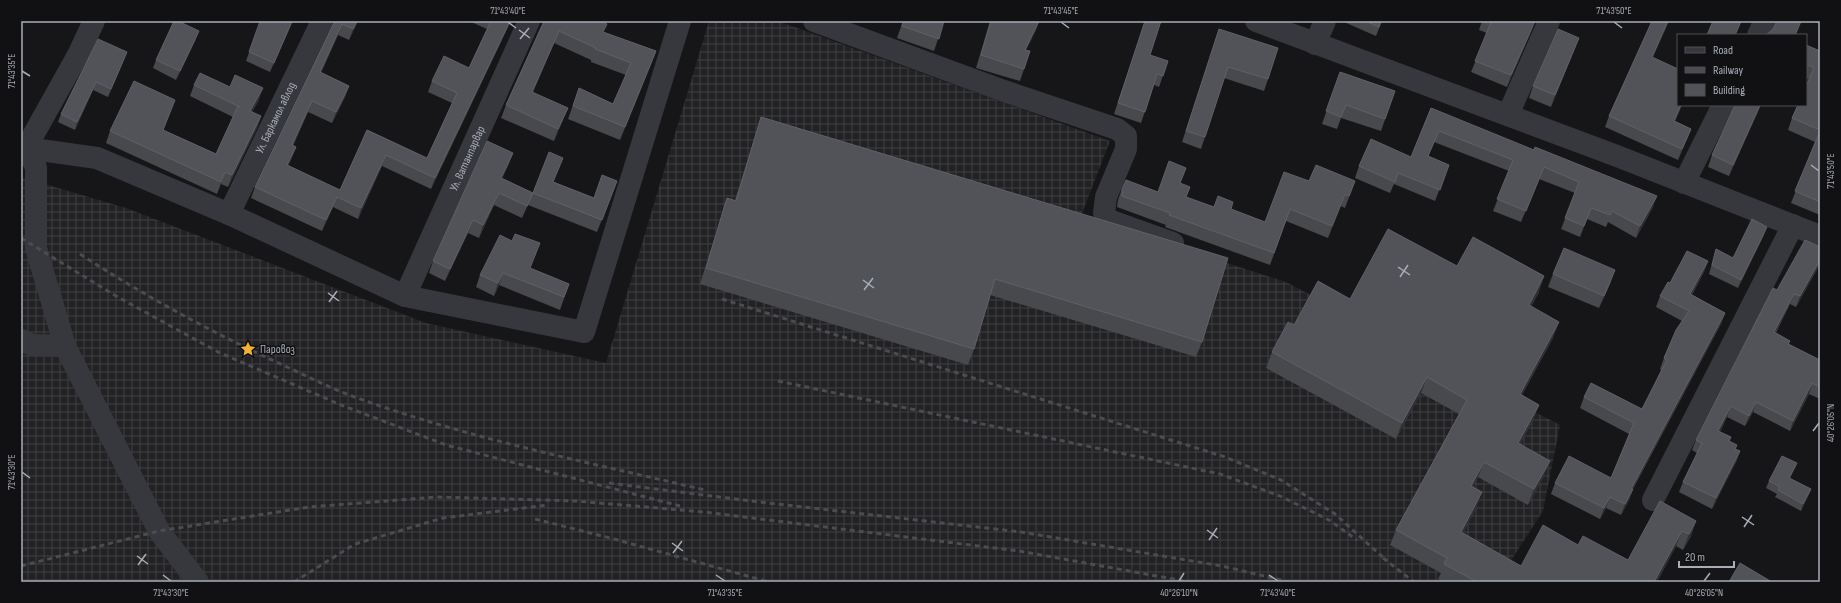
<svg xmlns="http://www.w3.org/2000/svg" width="1841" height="603" font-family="'Sofia Sans Condensed',sans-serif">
	<defs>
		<pattern id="industrial-grid" width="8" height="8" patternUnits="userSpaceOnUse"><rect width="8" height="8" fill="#222225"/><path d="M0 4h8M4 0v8" fill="none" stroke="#3f3f43"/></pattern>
	</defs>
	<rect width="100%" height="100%" fill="#161618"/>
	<polygon fill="url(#industrial-grid)" points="709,21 778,21 1110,141 1081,216 1286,282 1560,425 1543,511 1497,582 21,582 21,177 126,208 426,323 606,363"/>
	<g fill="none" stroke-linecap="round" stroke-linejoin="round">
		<g stroke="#37383d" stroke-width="22">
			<polyline points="94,21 79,53 26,148 97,158 229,214 405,296 584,332 680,21"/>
			<polyline points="814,21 1004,91 1117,129 1126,136 1126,149 1106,197 1104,213 1109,220 1173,243"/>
			<polyline points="1256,21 1617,156 1820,236"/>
			<polyline points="1758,35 1765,21"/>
			<polyline points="1315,44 1325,21"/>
			<polyline points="1508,115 1549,21"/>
			<polyline points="21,145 26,148 36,167 36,248 65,346 159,531 198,582"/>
			<polyline points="1684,183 1723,105"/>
			<path id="s1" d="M229 214 322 21"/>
			<path id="s2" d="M405 296 529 21"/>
			<polyline points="21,340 32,345 65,346"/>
			<polyline points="1653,500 1793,225"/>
		</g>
		<g stroke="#4a4c52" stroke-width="3" stroke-dasharray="5 4" stroke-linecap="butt">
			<polyline points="21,238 116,296 218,352 341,405 446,445 680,506"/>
			<path d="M80 254C146 297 215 334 287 367 309 377 330 388 352 396 466 438 587 462 705 490"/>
			<polyline points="722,299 1225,457 1281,480 1335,514 1387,561"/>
			<polyline points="778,381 1220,474 1280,496 1329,520 1357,540"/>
			<polyline points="609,483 751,501 1021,532 1222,566 1289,582"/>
			<polyline points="535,519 614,539 769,582"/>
			<polyline points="1383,558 1414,582"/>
			<polyline points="21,566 159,531 309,507 437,497 576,501 704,512 1019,551 1190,582"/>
			<polyline points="294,582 355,544 443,518 548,505"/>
		</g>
	</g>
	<g fill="#47494d">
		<polygon points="258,21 293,21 270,72 246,61 260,22"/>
		<polygon points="334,21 358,21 349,40 338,35 321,73 349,86 345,97 332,123 308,112 293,146 296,147 288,166 340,190 367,130 427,158 452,103 428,92 432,81 469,68 487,29 469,21 511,21 431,189 382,166 358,219 333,207 322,231 251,198 255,187"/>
		<polygon points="544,21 604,33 656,51 620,140 568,119 579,88 613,104 626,75 591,62 591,60 554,43 533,92 563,120 554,141 501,118 506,105"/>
		<polygon points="903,21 944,21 934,51 897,38"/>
		<polygon points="990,21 1039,21 1036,30 1026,50 1024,69 1020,81 976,68"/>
		<polygon points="1145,21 1161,21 1150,55 1168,61 1159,87 1154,85 1141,123 1114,114"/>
		<polygon points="1345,21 1382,21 1376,36 1344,22"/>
		<polygon points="1482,21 1535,21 1531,32 1507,87 1471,72 1487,33 1479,30"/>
		<polygon points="1651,21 1669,21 1653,57 1678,105 1682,105 1675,121 1691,129 1687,139 1678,160 1605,127 1609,116 1652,23 1650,22"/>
		<polygon points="1813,21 1820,21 1820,24"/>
		<polygon points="1219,29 1268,79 1264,91 1224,78 1201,149 1182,142"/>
		<polygon points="196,39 176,80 153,68 156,60"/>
		<polygon points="1806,45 1820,51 1820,215 1791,203 1815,142 1788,130 1792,118 1809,79 1806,78"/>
		<polygon points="1574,50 1551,107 1529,98 1533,86"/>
		<polygon points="127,52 108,97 93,90 75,130 58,122 61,114"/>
		<polygon points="1340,72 1395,91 1381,131 1341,118 1337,129 1322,124"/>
		<polygon points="194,85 259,100 252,112 261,116 257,128 228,187 221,184 217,194 106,143 110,131 175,100 163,130 216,154 233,117 190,96"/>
		<polygon points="1761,105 1729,176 1708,167 1712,155"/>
		<polygon points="1431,108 1653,207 1636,238 1608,222 1606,227 1587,219 1580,237 1561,229 1575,193 1539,179 1521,222 1493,211 1509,171 1434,142 1428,156 1449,165 1435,201 1394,184 1390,193 1355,178 1359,166 1411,157"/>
		<polygon points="761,117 1202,342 1196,357 990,295 974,349 968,365 700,284 722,214 727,198 735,200 756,133"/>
		<polygon points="513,153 508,166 502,178 533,193 554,182 594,198 617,181 597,232 528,205 522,218 494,205 479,238 468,233 445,281 429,273 433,261"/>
		<polygon points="1309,181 1355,181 1345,208 1341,206 1328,238 1286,221 1270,265 1165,227 1166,225 1117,207 1118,200 1122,189 1158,192 1180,183 1186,197 1214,207 1231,209 1265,222"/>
		<polygon points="1764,235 1738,288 1709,274 1716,249 1733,258"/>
		<polygon points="1820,247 1820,264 1796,307 1790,304 1776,333 1790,341 1789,344 1820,360 1820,399 1809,394 1790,431 1753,412 1745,426 1727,417 1720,432 1731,437 1729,441 1736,449 1740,451 1736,462 1712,509 1679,492 1683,482 1697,453 1692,450 1696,440 1777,290"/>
		<polygon points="1708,261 1704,272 1692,295 1725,313 1721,324 1633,489 1629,500 1621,515 1606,508 1600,519 1551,494 1555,483 1611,478 1629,434 1580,408 1584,397 1642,409 1661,370 1660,369 1664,358 1682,321 1656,307 1660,296 1670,283"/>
		<polygon points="1457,266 1539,292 1531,307 1553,338 1522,395 1539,405 1533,420 1520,444 1544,476 1528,505 1478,477 1473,487 1476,508 1463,533 1521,566 1578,545 1628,560 1696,521 1691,536 1683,550 1676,546 1657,582 1443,582 1438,579 1441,573 1390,545 1396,530 1459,414 1421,393 1396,439 1266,368 1272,352 1294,325 1350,299"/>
		<polygon points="530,268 569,284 560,310 499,285 494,296 476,287 480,275"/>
		<polygon points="1553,274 1611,282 1599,308 1548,287"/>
		<polygon points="1797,463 1794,470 1790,478 1811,489 1808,496 1801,511 1775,497 1777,494 1766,488 1769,481"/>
	</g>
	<g fill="#2f3033">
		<polygon points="292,21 293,21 270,72 274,63"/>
		<polygon points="357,21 358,21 349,40 353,29"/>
		<polygon points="510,21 511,21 431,189 435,178"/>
		<polygon points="1039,21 1036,30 1020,62 1025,50"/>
		<polygon points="1535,21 1531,32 1507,87 1511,75"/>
		<polygon points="1668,21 1669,21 1648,68 1652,57"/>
		<polygon points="1741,21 1742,21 1736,35 1735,35"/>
		<polygon points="1801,21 1802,21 1796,35 1795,35"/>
		<polygon points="342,24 338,35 316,83 320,72"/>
		<polygon points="199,31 196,39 176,80 180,71"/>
		<polygon points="559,31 554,43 528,104 532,92"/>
		<polygon points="1579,38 1574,50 1551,107 1555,95"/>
		<polygon points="127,52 124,60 108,97 111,89"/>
		<polygon points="96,82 93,90 75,130 77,122"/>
		<polygon points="349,86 345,97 332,123 336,112"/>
		<polygon points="263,88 259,100 246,123 250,111"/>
		<polygon points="312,101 308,112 288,156 292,145"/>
		<polygon points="1681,105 1682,105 1670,132 1674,121"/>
		<polygon points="1760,105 1761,105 1729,176 1733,165"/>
		<polygon points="568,108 563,120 554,141 558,129"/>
		<polygon points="261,116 257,128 228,187 232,175"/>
		<polygon points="1691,129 1687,139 1678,160 1682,149"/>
		<polygon points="296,147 292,158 284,176 287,165"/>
		<polygon points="513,153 508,166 497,190 501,178"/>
		<polygon points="386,155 382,166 358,219 361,208"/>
		<polygon points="1544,167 1539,179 1521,222 1526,211"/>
		<polygon points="225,172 221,184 217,194 221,182"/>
		<polygon points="1355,181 1351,193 1345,208 1349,196"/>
		<polygon points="499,193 494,205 479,238 483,225"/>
		<polygon points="1345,194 1341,206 1328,238 1332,226"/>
		<polygon points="1657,196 1653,207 1636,238 1640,226"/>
		<polygon points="337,197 333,207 322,231 326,220"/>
		<polygon points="473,220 468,233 445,281 450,269"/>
		<polygon points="1767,227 1764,235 1738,288 1741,280"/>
		<polygon points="1820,260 1820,264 1796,307 1800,296"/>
		<polygon points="1708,261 1704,272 1686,305 1690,294"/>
		<polygon points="1615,270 1611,282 1599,308 1604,296"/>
		<polygon points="503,273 499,285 494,296 498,283"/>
		<polygon points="1544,276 1539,292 1523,321 1529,305"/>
		<polygon points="1794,294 1790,304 1770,343 1774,332"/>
		<polygon points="1725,313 1721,324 1627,499 1631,489"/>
		<polygon points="1559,322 1553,338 1514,409 1520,394"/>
		<polygon points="1427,377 1421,393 1396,439 1402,423"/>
		<polygon points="1812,383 1809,394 1790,431 1793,421"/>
		<polygon points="1756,402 1753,412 1745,426 1749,416"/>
		<polygon points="1539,405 1533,420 1512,458 1518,443"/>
		<polygon points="1731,406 1727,417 1715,442 1718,431"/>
		<polygon points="1740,451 1736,462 1712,509 1716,498"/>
		<polygon points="1550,461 1544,476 1528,505 1534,489"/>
		<polygon points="1484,462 1478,477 1465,502 1471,486"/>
		<polygon points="1797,463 1794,470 1787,485 1789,478"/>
		<polygon points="1633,489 1629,500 1621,515 1625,504"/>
		<polygon points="1811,489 1808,496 1801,511 1803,504"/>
		<polygon points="1482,492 1476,508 1455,548 1461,532"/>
		<polygon points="1610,497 1606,508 1600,519 1604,508"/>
		<polygon points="1696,521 1691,536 1683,550 1689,534"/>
		<polygon points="1682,531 1676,546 1657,582 1654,582"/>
	</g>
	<g fill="#525359" stroke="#5f6168">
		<polygon points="174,21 178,21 199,31 180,71 156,60"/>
		<polygon points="260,21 292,21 274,63 249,52"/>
		<polygon points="335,21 357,21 353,29 342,24 320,72 349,86 336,112 312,101 292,145 296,147 287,165 340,190 367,130 427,158 457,93 432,81 444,56 469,68 491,21 510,21 435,178 386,155 361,208 337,197 326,220 255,187"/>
		<polygon points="544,21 600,21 607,24 603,32 656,51 625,127 573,106 579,88 613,104 631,63 595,49 596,48 559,31 532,92 568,108 558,129 506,105"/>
		<polygon points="903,21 944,21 939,39 902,26"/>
		<polygon points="991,21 1039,21 1025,50 1030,51 1024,69 981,55"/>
		<polygon points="1145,21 1161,21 1150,55 1168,61 1163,76 1157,74 1145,112 1118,103"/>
		<polygon points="1365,21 1381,21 1379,27"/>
		<polygon points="1489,21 1535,21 1511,75 1475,61 1491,22"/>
		<polygon points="1652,21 1668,21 1652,57 1678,69 1678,105 1681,105 1674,121 1691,129 1682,149 1609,116"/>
		<polygon points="1713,21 1741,21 1735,35 1707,35"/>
		<polygon points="1777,21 1801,21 1795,35 1766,35 1773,29"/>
		<polygon points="1219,29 1278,48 1268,79 1228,67 1205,137 1186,131"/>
		<polygon points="1558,29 1579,38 1555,95 1533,86"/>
		<polygon points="98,39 127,52 111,89 96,82 77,122 61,114"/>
		<polygon points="1806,45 1820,51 1820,112 1819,114 1820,115 1820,130 1792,118 1798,105 1806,105 1806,86 1814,68 1806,64"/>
		<polygon points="1340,72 1395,91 1385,119 1346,105 1341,117 1326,111"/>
		<polygon points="200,73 230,87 235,75 263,88 250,111 261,116 232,175 225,172 221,182 110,131 134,81 175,100 163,130 216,154 238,106 240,107 194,85"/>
		<polygon points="1735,105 1760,105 1733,165 1712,155"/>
		<polygon points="1431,108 1534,150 1535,147 1657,196 1640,226 1612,211 1610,215 1591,208 1584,226 1565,218 1579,182 1544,167 1526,211 1497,199 1513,160 1439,131 1428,156 1449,165 1440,190 1398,173 1395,182 1359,166 1371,139 1411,157"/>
		<polygon points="761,117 1228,258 1202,342 995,279 974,349 706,268 727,198 736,201"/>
		<polygon points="1820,131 1820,202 1795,191"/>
		<polygon points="487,141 513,153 501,178 533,193 527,206 499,193 483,225 473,220 450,269 433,261"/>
		<polygon points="549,152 563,158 553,182 594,198 602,175 617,181 602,220 533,193"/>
		<polygon points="1169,161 1186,168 1180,183 1190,187 1186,197 1214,207 1218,196 1233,202 1231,209 1265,222 1284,172 1309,181 1316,165 1355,181 1349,196 1345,194 1332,226 1290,209 1274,253 1169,215 1170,213 1122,196 1122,189 1126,180 1158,192"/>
		<polygon points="1752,219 1767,227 1741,280 1712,265 1716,249 1733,258"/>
		<polygon points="1388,229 1457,266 1473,237 1544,276 1529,305 1559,322 1520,394 1539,405 1518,443 1550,461 1534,489 1484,462 1471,486 1482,492 1461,532 1521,566 1543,525 1578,545 1583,536 1628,560 1660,501 1696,521 1689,534 1682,531 1654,582 1477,582 1444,564 1447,558 1396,530 1467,400 1427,377 1402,423 1272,352 1288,322 1294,325 1318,281 1350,299"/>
		<polygon points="515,234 540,243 530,268 569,284 564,297 503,273 498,283 480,275 500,235 512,241"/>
		<polygon points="1805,240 1820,247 1820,260 1800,296 1794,294 1774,332 1790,341 1788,344 1820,360 1820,387 1812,383 1793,421 1756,402 1749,416 1731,406 1718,431 1731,437 1729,441 1737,445 1735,449 1740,451 1716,498 1683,482 1702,443 1696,440 1773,288 1777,290"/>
		<polygon points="1564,248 1615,270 1604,296 1553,274"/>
		<polygon points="1687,251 1708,261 1690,294 1725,313 1631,489 1633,489 1625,504 1610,497 1604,508 1555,483 1569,456 1611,478 1634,423 1584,397 1591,383 1642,409 1667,360 1664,358 1676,330 1689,311 1660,296 1668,282 1670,283"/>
		<polygon points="1782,456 1797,463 1789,478 1811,489 1803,504 1778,490 1780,487 1769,481"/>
		<polygon points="1740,563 1772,582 1729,582"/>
	</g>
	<path fill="none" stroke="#a8adb8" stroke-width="1.5" d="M508 22 516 28M1061 22 1069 28M1614 22 1622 28M519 30 530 38M520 39 529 28M22 71 30 76M1811 165 1819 171M1398 267 1410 275M1400 277 1408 265M863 280 874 288M864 290 873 278M328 293 339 301M329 302 337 291M1813 431 1819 423M22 472 30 478M1742 517 1754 525M1744 527 1752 515M1207 530 1218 538M1209 540 1217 528M672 543 683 551M673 553 682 541M137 556 148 564M138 565 146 554M163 575 171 581M716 575 725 581M1269 575 1278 581M1179 581 1184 573M1704 581 1710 573"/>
	<defs>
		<g id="sight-bare" transform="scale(1.2)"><path d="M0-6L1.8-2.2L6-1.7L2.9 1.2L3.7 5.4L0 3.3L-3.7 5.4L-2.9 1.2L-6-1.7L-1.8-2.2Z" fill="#f2b134" stroke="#111113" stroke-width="2.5" paint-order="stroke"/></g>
	</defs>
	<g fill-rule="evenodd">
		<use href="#sight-bare" x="248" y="349"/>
	</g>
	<g text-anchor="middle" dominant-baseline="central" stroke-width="3" stroke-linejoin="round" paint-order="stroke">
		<g font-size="12" fill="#a8adb8" stroke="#111113">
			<text stroke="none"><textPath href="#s1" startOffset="107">Ул. Баркамол авлод</textPath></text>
			<text stroke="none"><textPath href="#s2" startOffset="151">Ул. Ватанпарвар</textPath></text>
		</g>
		<g font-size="12" fill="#a8adb8" stroke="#111113" text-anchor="start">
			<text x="260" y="349">Паровоз</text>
		</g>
	</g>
	<rect width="1841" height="603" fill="none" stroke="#111113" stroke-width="44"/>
	<rect x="1677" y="34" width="130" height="72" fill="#111113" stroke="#4d4f55"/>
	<rect x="1685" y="47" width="20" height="6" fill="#37383d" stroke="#4d4f55"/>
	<text x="1713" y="54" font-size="12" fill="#a8adb8">Road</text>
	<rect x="1685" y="67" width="20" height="6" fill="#4a4c52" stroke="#4d4f55"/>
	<text x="1713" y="74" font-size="12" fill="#a8adb8">Railway</text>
	<rect x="1685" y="84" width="20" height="12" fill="#525359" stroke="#4d4f55"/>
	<text x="1713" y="94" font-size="12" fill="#a8adb8">Building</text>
	<path d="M1679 561v6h55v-6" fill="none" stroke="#a8adb8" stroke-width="2"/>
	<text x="1685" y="561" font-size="12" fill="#a8adb8" stroke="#111113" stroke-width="3" paint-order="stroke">20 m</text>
	<rect x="22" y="22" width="1797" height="559" fill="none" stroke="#a8adb8" stroke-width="1.5"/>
	<g font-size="10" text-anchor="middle" fill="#a8adb8">
		<text x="508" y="14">71°43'40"E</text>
		<text x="1061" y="14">71°43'45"E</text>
		<text x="1614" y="14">71°43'50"E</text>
		<text transform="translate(11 71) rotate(-90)" y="4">71°43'35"E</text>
		<text transform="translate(1830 171) rotate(-90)" y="4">71°43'50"E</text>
		<text transform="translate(1830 423) rotate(-90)" y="4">40°26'05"N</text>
		<text transform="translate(11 472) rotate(-90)" y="4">71°43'30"E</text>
		<text x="171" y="596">71°43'30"E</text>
		<text x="725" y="596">71°43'35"E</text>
		<text x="1179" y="596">40°26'10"N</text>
		<text x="1278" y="596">71°43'40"E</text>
		<text x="1704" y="596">40°26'05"N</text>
	</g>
</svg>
